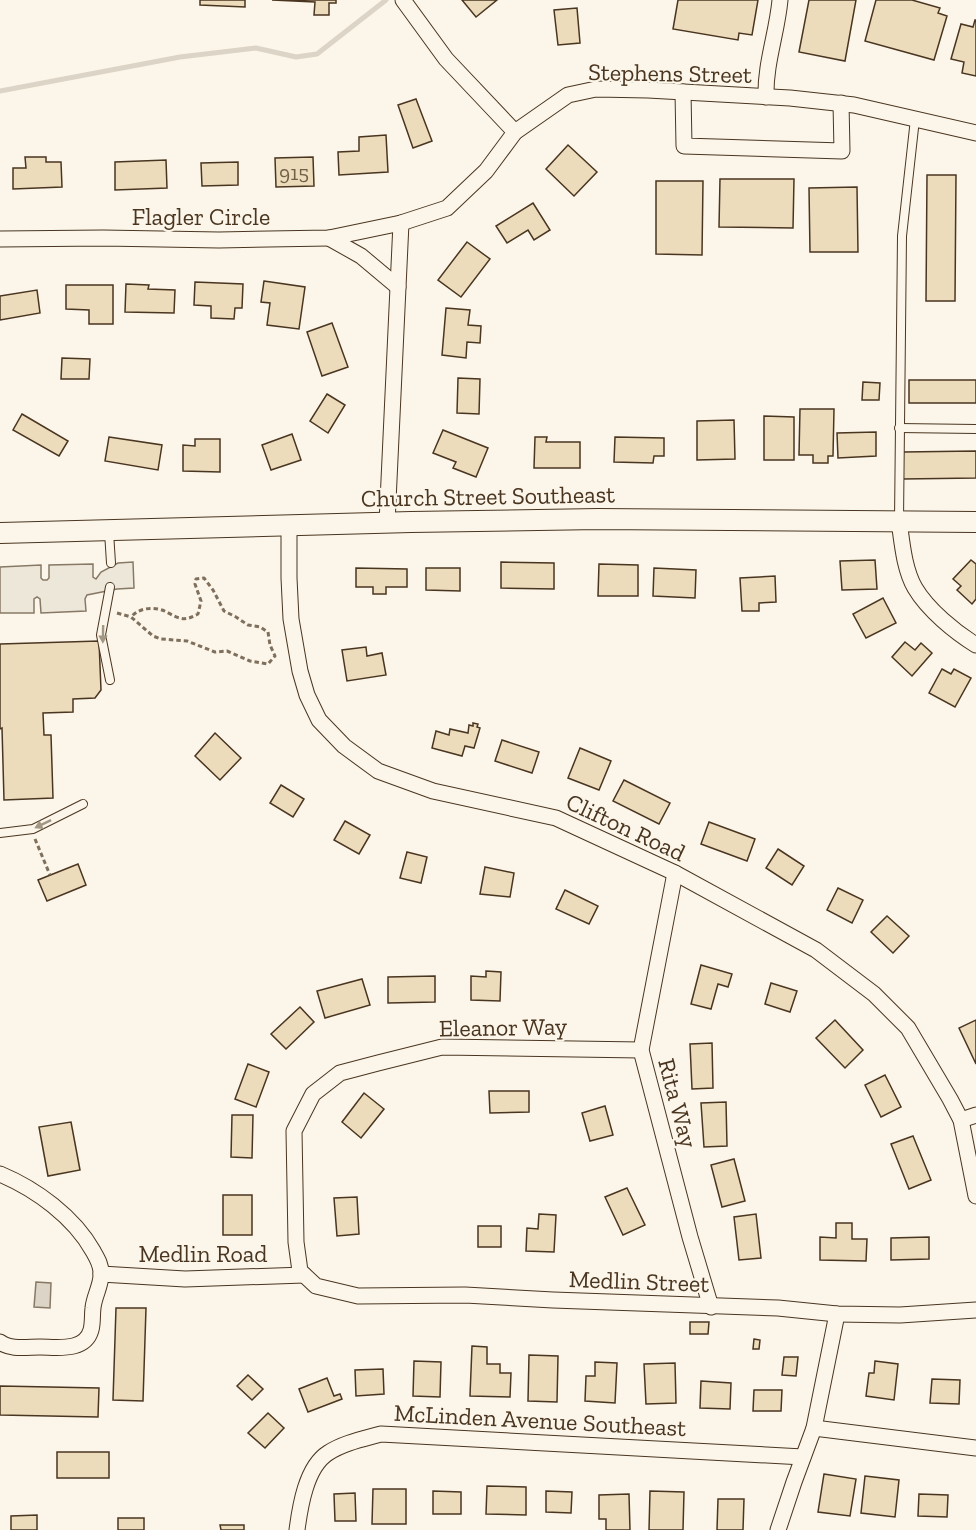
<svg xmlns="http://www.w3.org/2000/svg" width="976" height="1530" font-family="'Zilla Slab',serif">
	<rect width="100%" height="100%" fill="#fbf6e9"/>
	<polygon fill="#ede7d9" stroke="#887966" stroke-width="1.5" points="133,562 134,588 117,589 87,595 85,599 86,611 41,613 40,599 37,597 34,599 34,613 0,613 0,567 41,565 41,578 43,580 47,580 49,578 49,565 93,564 93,577 96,579 101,572 118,563"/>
	<polygon fill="#dcd4c6" stroke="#887966" stroke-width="1.5" points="36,1282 51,1283 50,1308 34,1307"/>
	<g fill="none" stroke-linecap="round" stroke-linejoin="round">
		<polyline stroke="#dcd4c6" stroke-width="5" points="0,91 180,57 256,48 296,57 317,54 386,0"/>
	</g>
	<g fill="#ecdcbc" stroke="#4a3520" stroke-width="1.5">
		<polygon points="200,0 245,0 245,7 200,5"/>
		<polygon points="272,0 336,0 336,3 329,3 329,15 314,15 315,2"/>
		<polygon points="462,0 497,0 476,17"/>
		<polygon points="678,0 758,0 752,35 739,33 738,40 673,29"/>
		<polygon points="809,0 856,0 845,61 799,52"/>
		<polygon points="876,0 912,0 940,8 938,13 947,16 934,60 865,41"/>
		<polygon points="577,8 580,43 558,45 554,10"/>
		<polygon points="975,20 976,20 976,76 962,73 964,62 951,59 961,24 973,27"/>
		<polygon points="416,99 432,141 413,148 398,105"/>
		<polygon points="386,135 388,172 339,175 338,152 359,151 359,137"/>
		<polygon points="568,145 597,172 574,196 546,169"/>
		<polygon points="25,157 46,157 46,162 61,162 62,187 13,189 13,168 26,168"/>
		<polygon points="313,157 314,186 276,187 275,158"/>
		<polygon points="166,160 167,188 115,190 115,162"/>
		<polygon points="238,162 238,185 202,186 201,163"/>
		<polygon points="927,175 956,175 955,301 926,301"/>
		<polygon points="720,179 794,179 793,228 719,227"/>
		<polygon points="656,181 703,181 702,255 656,254"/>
		<polygon points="857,187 858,252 810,252 809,188"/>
		<polygon points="533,203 550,230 534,240 528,230 507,243 496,226"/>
		<polygon points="467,242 490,259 461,297 438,280"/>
		<polygon points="264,281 305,287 299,329 267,325 270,303 261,302"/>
		<polygon points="195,282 243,284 242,308 235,308 234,319 211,318 211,306 194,305"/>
		<polygon points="126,284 149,285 148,289 175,290 174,313 125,312"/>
		<polygon points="66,285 113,285 113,324 89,324 89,310 66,309"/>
		<polygon points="37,290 40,313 0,320 0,296"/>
		<polygon points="446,308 470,310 468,325 481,326 480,343 467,342 466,358 442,355"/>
		<polygon points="332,323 348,367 322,376 307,332"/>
		<polygon points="62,358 90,359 89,379 61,379"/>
		<polygon points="458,378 480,379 479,414 457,413"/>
		<rect x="909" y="380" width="67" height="23"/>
		<polygon points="863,382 880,383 879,400 862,400"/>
		<polygon points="327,394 345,405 328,433 310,421"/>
		<polygon points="800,409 834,409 833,456 828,456 828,463 813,463 813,455 799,455"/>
		<polygon points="22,414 68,441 59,456 13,430"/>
		<polygon points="764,416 794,417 794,460 764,460"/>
		<polygon points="734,420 735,459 697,460 697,421"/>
		<polygon points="443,430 488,448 476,477 453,468 456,462 433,453"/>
		<polygon points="876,432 876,456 838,458 837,433"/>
		<polygon points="292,434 301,460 271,470 262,445"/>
		<polygon points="109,437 162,445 158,470 105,461"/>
		<polygon points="535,437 547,437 546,442 580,442 580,468 534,468"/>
		<polygon points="615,437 664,438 664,456 654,456 653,463 614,462"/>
		<polygon points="195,439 220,439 220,472 183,471 183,445 195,446"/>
		<polygon points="976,451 976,478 903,479 903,452"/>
		<polygon points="875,560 877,589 842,590 840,561"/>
		<polygon points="971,560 976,564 976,599 972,604 957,590 961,586 953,579"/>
		<polygon points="501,562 554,563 554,589 501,588"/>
		<polygon points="599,564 638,565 638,596 598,596"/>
		<polygon points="356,568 407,569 407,587 386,587 386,594 373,594 373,587 356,587"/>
		<polygon points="426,568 460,568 460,591 426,590"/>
		<polygon points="654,568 696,570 695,598 653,596"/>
		<polygon points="775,576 776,602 759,603 759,611 742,611 740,578"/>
		<polygon points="883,598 896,623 866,638 853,614"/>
		<polygon points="99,641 101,690 95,698 73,699 73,712 43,713 44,735 51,735 53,798 4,800 2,728 0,729 0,644"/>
		<polygon points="905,642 915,650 921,643 932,653 912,676 892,657"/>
		<polygon points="366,647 367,656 382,653 386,675 347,681 342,650"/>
		<polygon points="942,669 951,674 954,669 971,678 955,707 929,693"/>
		<polygon points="473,723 478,724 477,727 480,728 474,748 465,746 462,756 432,748 436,731 449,735 450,729 468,733 469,725 473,726"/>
		<polygon points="215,733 241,758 220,780 195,756"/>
		<polygon points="502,740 539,752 532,773 495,761"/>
		<polygon points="580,748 611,761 599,790 568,778"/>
		<polygon points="624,780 670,803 659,824 613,801"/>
		<polygon points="281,785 304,799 293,817 270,803"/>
		<polygon points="345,821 370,835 359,854 334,840"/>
		<polygon points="709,822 755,839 747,861 701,844"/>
		<polygon points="778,849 804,866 792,885 766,868"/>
		<polygon points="407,852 427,857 421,883 400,878"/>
		<polygon points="78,864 86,885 47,901 38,880"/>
		<polygon points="485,867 514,873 510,897 480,894"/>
		<polygon points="838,888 863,900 852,923 827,910"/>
		<polygon points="565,890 598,906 589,924 556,909"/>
		<polygon points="887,916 909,936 893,953 871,932"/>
		<polygon points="701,965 732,974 728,987 718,984 711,1009 691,1004"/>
		<polygon points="486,971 501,972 500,1001 471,1000 471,976 486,977"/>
		<polygon points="435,976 435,1002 388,1003 388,977"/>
		<polygon points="362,979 370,1005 325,1018 317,991"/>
		<polygon points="771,983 797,991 790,1012 765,1004"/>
		<polygon points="300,1007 314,1022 286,1049 271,1034"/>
		<polygon points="835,1020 863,1050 845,1068 816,1038"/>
		<polygon points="976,1020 976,1064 959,1028"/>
		<polygon points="712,1043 713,1088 692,1089 690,1044"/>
		<polygon points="248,1064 269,1072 256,1107 235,1099"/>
		<polygon points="885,1075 901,1107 881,1117 865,1085"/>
		<polygon points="489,1091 529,1091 529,1112 490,1113"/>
		<polygon points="364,1093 384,1109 361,1138 342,1122"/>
		<polygon points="726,1102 727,1146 704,1147 701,1103"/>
		<polygon points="605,1106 613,1135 590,1141 582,1113"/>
		<polygon points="232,1115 253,1115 252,1158 231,1157"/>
		<polygon points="71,1122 80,1170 48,1176 39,1127"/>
		<polygon points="913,1136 931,1180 909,1189 891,1144"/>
		<polygon points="734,1159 745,1201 722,1207 711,1165"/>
		<polygon points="627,1188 645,1225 623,1235 605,1197"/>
		<rect x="223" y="1195" width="29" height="40"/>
		<polygon points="357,1197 359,1234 337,1236 334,1198"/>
		<polygon points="539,1214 556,1215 554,1252 526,1251 527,1228 538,1229"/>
		<polygon points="756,1214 761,1258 739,1260 734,1217"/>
		<polygon points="836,1223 852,1223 852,1239 867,1239 866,1261 820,1260 820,1237 836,1238"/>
		<rect x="478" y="1226" width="23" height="21"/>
		<polygon points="929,1237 929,1259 891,1260 891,1238"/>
		<polygon points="116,1308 146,1308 143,1401 113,1400"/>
		<polygon points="690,1322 709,1322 708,1334 690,1334"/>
		<polygon points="754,1339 760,1340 759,1349 753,1349"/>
		<polygon points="472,1346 487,1347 487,1364 500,1364 500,1373 511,1373 510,1397 470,1396"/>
		<polygon points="529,1355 558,1356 557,1402 528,1401"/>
		<polygon points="784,1357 798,1357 796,1376 782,1375"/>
		<polygon points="414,1361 441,1362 440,1397 413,1396"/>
		<polygon points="875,1361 898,1364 894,1400 866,1396 869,1373 874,1373"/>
		<polygon points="595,1362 617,1363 615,1403 585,1401 586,1376 595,1376"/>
		<polygon points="675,1363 676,1403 646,1404 644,1364"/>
		<polygon points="383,1369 384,1394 356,1396 355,1370"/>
		<polygon points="248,1375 263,1389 252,1400 237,1386"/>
		<polygon points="327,1378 334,1396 340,1394 342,1399 308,1412 299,1389"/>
		<polygon points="932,1379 960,1380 959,1404 930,1403"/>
		<polygon points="701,1381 731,1383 730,1409 700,1408"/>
		<polygon points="0,1386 99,1388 98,1417 0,1415"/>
		<polygon points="754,1390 782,1390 781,1411 753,1411"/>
		<polygon points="268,1413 284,1428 265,1448 248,1433"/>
		<rect x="57" y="1452" width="52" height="26"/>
		<polygon points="824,1474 856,1479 850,1516 818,1512"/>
		<polygon points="865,1476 899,1480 895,1517 861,1513"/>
		<polygon points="487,1486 526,1487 526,1515 486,1514"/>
		<polygon points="373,1489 406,1489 406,1524 372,1524"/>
		<polygon points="433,1491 461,1492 461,1514 433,1514"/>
		<polygon points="546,1491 572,1492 571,1513 546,1512"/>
		<polygon points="650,1491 684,1492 683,1530 649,1530"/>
		<polygon points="355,1493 356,1521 335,1521 334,1494"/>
		<polygon points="629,1494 630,1530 606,1530 606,1519 599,1519 599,1495"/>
		<polygon points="919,1494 948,1495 947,1517 918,1516"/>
		<polygon points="718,1499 744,1499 743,1530 717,1530"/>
		<polygon points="37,1515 37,1530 11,1530 11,1516"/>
		<rect x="118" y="1518" width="26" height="12"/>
		<polygon points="220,1525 244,1525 244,1530 221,1530"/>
	</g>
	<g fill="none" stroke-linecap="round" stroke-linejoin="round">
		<g stroke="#4a3520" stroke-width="10">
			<g id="service">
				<polyline points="899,428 976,429"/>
				<polyline points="899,521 902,236 915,119"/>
				<polyline points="109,532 111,563"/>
				<polyline points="110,587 101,635 110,680"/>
				<polyline points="0,833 33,829 83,804"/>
			</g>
		</g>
		<g stroke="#4a3520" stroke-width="17">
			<g id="minor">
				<polyline points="403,0 446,59 515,132"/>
				<polyline points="683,92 684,146 842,151 841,103"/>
				<path d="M766 97C765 64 777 33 780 0"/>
				<polyline points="329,238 361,256 398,287"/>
				<polyline points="0,239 103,238 219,240 329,238 401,223 447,208 486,171 515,132 568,95 596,89 648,90 790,98 854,105 976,133"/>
				<path d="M899 521C902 542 904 569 915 588 928 610 955 632 976 645"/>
				<polyline points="387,523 401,223"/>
				<polyline points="289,526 289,578 291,619 300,671 307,695 319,720 344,746 378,771 433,791 556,818 675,873 816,950 874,994 908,1028 950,1099 961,1120 976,1196"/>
				<polyline points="675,873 641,1050 690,1237 711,1307"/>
				<polyline points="641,1050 442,1047 378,1063 340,1073 313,1094 294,1131 296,1242 300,1271 316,1286 358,1296 465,1295 553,1300 778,1308 837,1314 900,1315 976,1310"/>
				<polyline points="961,1120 976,1115"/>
				<path d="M0 1174C36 1189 74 1217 93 1251 97 1258 101 1264 101 1273 102 1284 94 1296 93 1308 92 1315 93 1323 91 1330 85 1352 57 1347 40 1347 27 1347 10 1350 0 1342"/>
				<polyline points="101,1274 185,1279 304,1275"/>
				<polyline points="814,1428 976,1448"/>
				<path d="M297 1530C300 1507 306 1467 328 1453 343 1443 363 1439 381 1434L803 1457"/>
				<polyline points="778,1530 794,1482 814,1428 837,1314"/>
			</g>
		</g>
		<g stroke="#4a3520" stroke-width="22">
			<polyline id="tertiary" points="0,533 411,522 598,519 976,522"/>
		</g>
		<g stroke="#7f6f5c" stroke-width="3" stroke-dasharray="4.5 3" stroke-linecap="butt">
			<path d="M117 613 131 617 153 636 161 639 187 641 215 652 227 651 250 661 268 664 275 656 270 645 268 632 260 627 248 625 236 617 224 611 213 590 204 578 196 579 195 584 201 601 198 614C192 617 187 620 180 618 174 617 168 612 162 610 151 607 139 608 131 617"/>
			<polyline points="35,839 50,875"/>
		</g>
		<use href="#service" stroke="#fbf6e9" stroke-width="8"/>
		<use href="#minor" stroke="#fbf6e9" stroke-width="15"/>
		<use href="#tertiary" stroke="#fbf6e9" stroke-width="20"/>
	</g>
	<defs><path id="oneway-solid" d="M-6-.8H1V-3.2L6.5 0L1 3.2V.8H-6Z" transform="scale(1.5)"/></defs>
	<g fill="#a29684">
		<use href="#oneway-solid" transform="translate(103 634) rotate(91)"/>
		<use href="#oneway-solid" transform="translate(43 824) rotate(154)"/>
	</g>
	<g text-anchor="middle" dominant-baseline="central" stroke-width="4.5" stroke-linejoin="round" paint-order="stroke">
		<g font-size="21" fill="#725f47">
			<text x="294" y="172">915</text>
		</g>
		<g font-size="24" fill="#4a3520" stroke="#fbf6e9">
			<text transform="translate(670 73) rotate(1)">Stephens Street</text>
			<text x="201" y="216">Flagler Circle</text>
			<text transform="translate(488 496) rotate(-1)">Church Street Southeast</text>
			<text transform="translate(626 827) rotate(25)">Clifton Road</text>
			<text transform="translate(503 1027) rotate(-1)">Eleanor Way</text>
			<text transform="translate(678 1103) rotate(75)">Rita Way</text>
			<text x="203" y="1253">Medlin Road</text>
			<text transform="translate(639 1281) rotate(2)">Medlin Street</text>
			<text transform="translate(540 1420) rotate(3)">McLinden Avenue Southeast</text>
		</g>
	</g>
</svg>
